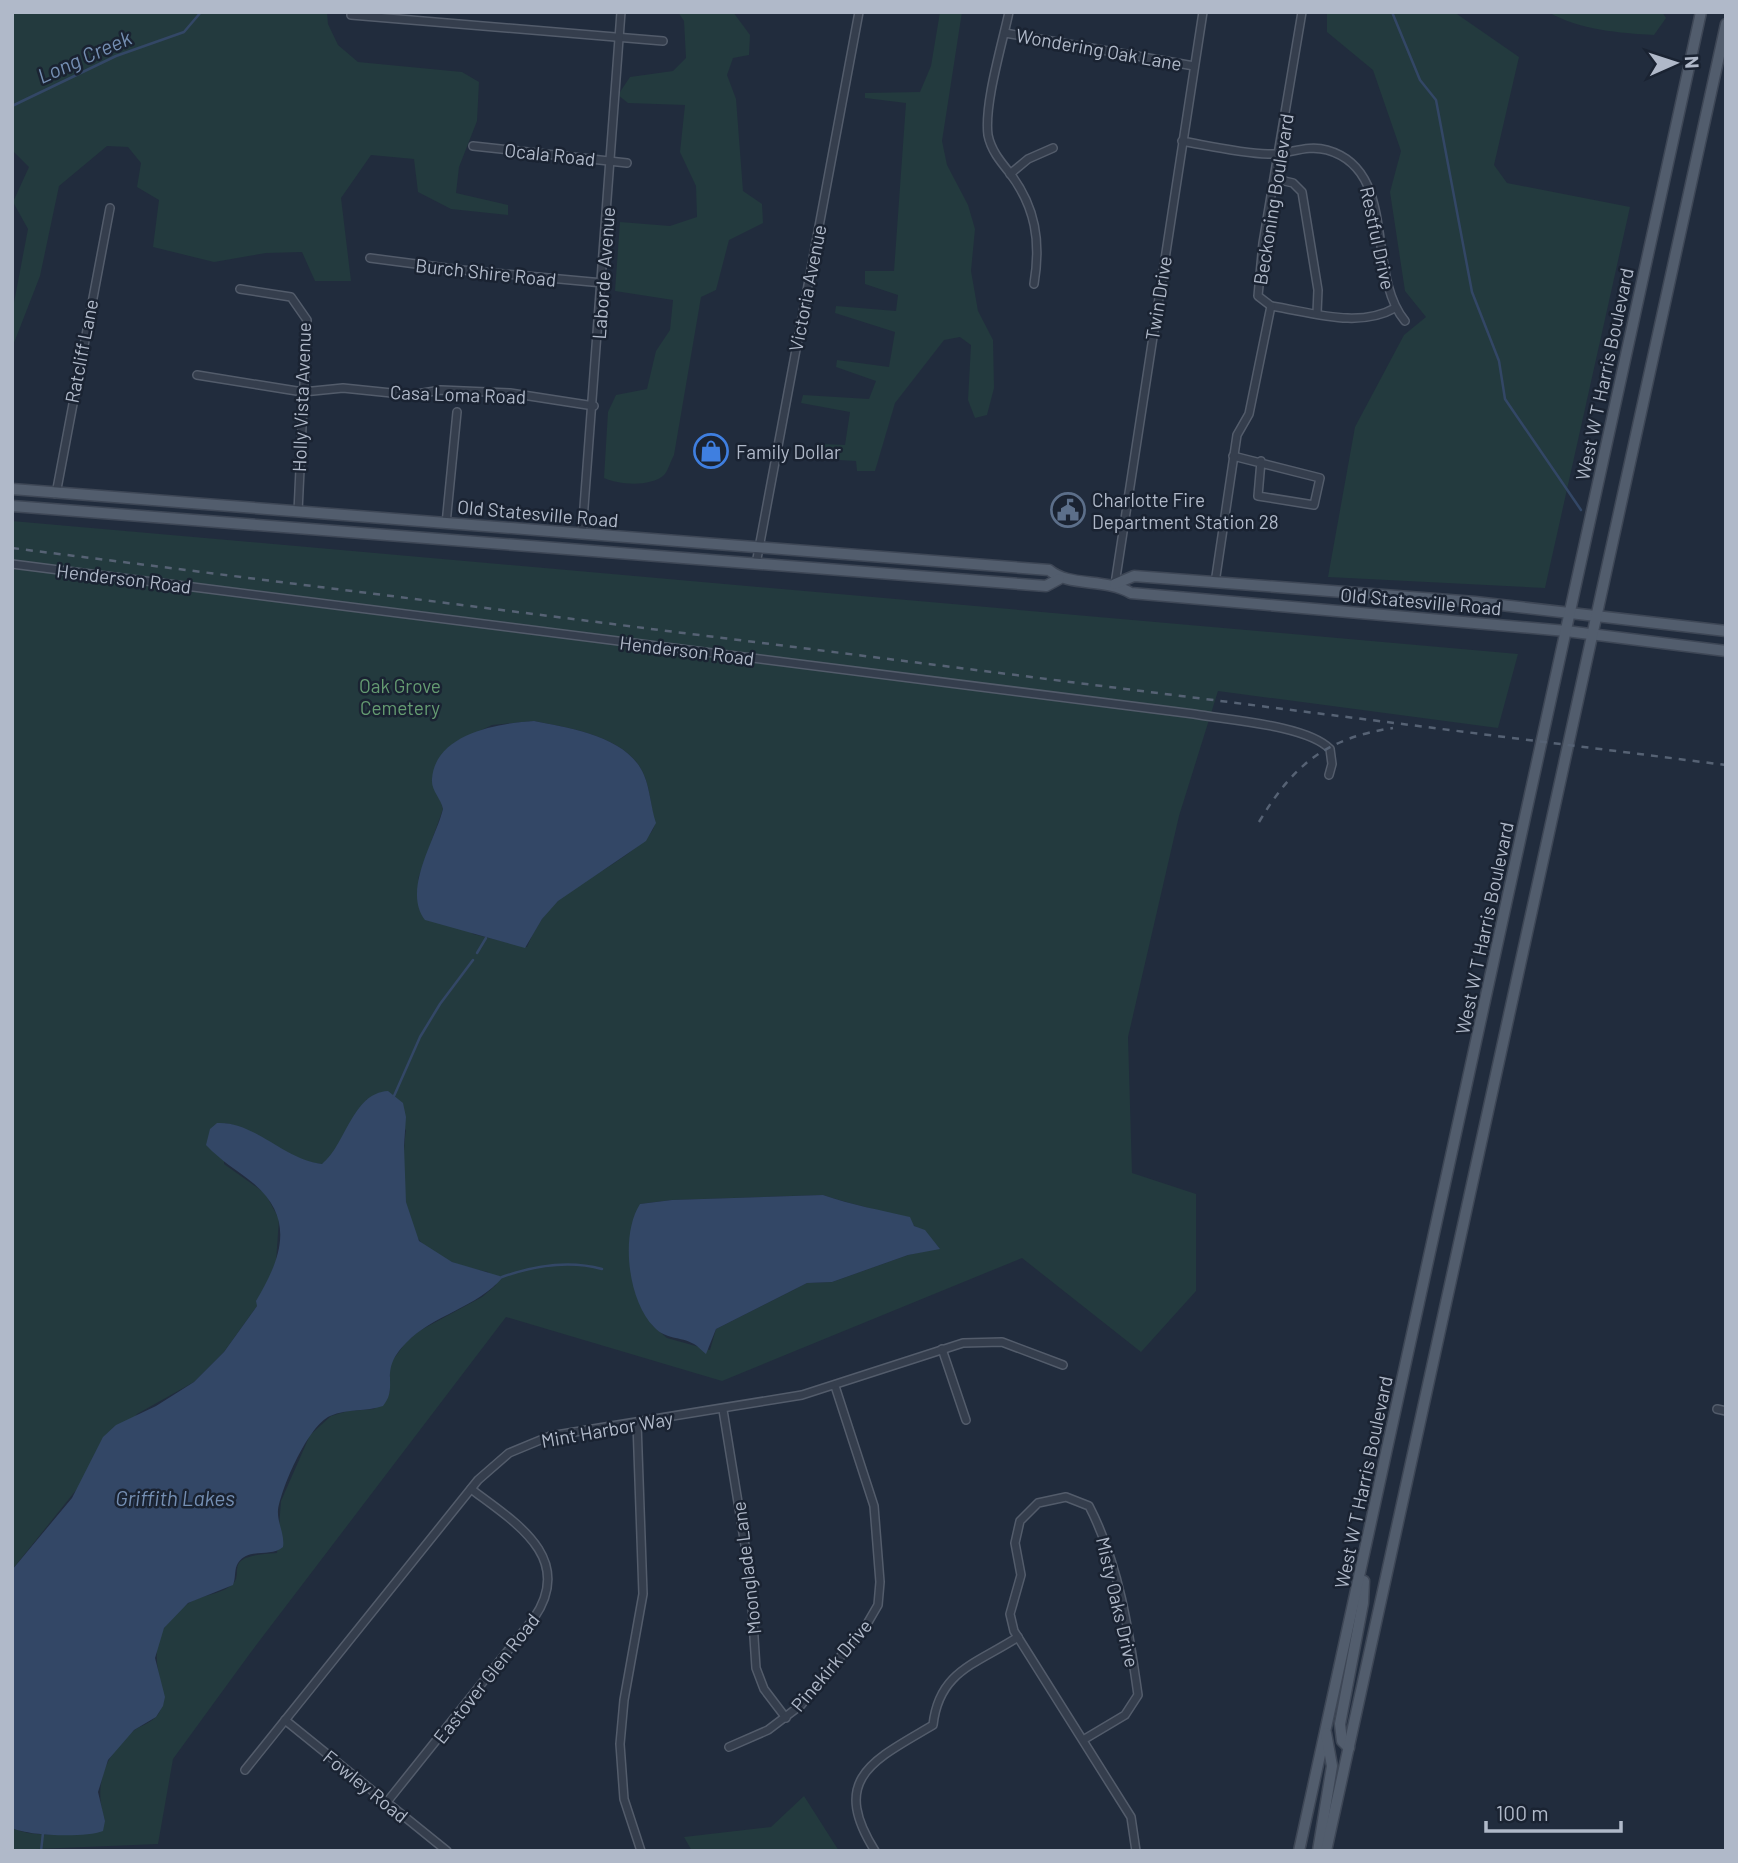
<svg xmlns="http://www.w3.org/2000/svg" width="1738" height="1863" font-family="Barlow,sans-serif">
	<rect width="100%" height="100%" fill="#212c3d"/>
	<g fill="#233a3e" fill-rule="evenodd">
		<polygon points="12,12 327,12 328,24 338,45 358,62 462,72 479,82 477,121 459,167 456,193 508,205 508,215 451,209 418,192 414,159 371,155 341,198 351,281 315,281 302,252 266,253 214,262 153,247 159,200 137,187 141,163 128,147 107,146 59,186 40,276 12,348 12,313 28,229 13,202 29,167 12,150"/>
		<path d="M678 12H733L750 35 749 55 733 58 727 75 736 99 743 191 762 204 763 223 729 240 716 290 701 297 674 455C671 460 668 471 664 475 651 487 619 485 604 478L608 412 616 395 647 389 656 351 670 330 673 300 615 291 620 222 670 226 697 217 696 186 680 152 685 105 628 103 618 95 630 77 673 71 686 58 684 21Z"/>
		<polygon points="940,12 962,12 942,141 947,165 968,205 975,229 971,271 978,311 993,340 994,388 987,415 975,418 968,400 971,345 960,337 944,340 895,403 875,471 857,471 856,461 822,459 821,444 845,445 850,412 801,403 803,395 869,399 876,381 836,367 837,360 889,367 895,332 835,313 836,306 896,311 898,295 865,284 865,271 894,271 906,103 865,98 865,93 920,92 931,66"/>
		<polygon points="1327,12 1454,12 1519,57 1494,165 1507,183 1630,207 1545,588 1328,577 1355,427 1404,335 1426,317 1405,291 1390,192 1401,151 1373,70 1327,32"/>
		<path d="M1548 12H1662L1666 18 1654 35C1619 33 1580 30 1548 12Z"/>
		<path d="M12 521 1518 654 1498 728 1218 691 1179 816 1128 1037 1132 1173 1196 1194V1291L1141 1352 1022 1258 722 1381 506 1317 251 1652 173 1759 158 1844 12 1850V1828C42 1841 77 1832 105 1821 93 1786 104 1756 133 1731 140 1726 150 1723 156 1717 179 1692 126 1646 189 1603 201 1595 217 1595 229 1587 250 1574 215 1556 277 1553L281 1501 310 1435 331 1416 348 1411 374 1409 390 1392V1364L406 1342 419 1331 482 1297 496 1285 488 1272C464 1267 437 1260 420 1241 401 1220 402 1157 406 1130L367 1099 334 1154 322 1164C285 1160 260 1130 225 1123L224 1164 265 1193 279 1219 276 1262 257 1306 224 1352 194 1382 137 1414 12 1570ZM534 721C569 728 628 736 644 775 650 789 651 808 655 823 653 847 577 882 558 901 544 913 534 930 527 947L473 934 418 879 443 809 441 802 453 744 492 725ZM823 1195C863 1209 913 1212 939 1248L908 1255 832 1282 807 1283 716 1329 710 1350 667 1338 653 1326 639 1301 640 1204 672 1200Z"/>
		<polygon points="804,1796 839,1851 692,1851 684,1837 771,1827"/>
	</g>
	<g fill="#334766">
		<path d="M534 721C569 728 628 736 644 775 650 789 651 808 656 823L646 841 558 901 542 919 525 948 425 920C402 890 435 841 443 809 441 798 431 791 432 779 435 733 500 723 534 721Z"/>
		<path d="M388 1091 403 1103 406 1117 404 1146 406 1202 419 1241 452 1262 503 1277C477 1308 434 1314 406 1343 377 1372 400 1385 383 1406 366 1412 348 1408 330 1416 308 1426 282 1486 278 1510 277 1523 285 1534 283 1547 270 1558 248 1547 238 1563 234 1569 236 1578 233 1585L188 1603 164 1628 155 1658 165 1697 163 1706 156 1717 134 1730 108 1760 98 1792 105 1821 103 1831C85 1838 29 1836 12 1828V1570L72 1498 103 1437 116 1425 156 1406 194 1382 224 1352 257 1306 256 1301C280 1260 297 1220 253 1183 237 1170 221 1161 206 1145L210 1129 217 1123C255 1121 284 1160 322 1164 346 1145 352 1093 388 1091Z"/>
		<path d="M823 1195C852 1205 880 1210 910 1217L914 1226 925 1230 940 1249 908 1255 832 1282 807 1283 716 1329 706 1354C702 1351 698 1346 694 1344 680 1336 666 1340 654 1327 628 1301 620 1235 640 1204L672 1200Z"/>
	</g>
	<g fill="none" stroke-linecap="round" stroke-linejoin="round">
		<g stroke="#334766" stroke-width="2.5">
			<polyline points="1392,12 1420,80 1436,100 1472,292 1499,361 1505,399 1581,510"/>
			<polyline points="12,106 116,56 184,32 201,12"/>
			<polyline points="477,953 486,938"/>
			<polyline points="394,1096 420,1037 440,1004 473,960"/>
			<path d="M502 1277C533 1266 569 1260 602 1269"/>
			<polyline points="41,1851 43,1833 46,1832"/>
		</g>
		<g stroke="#535c6b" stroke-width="10">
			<g id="minor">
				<path d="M1009 12C1002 45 984 104 988 135 991 150 1000 161 1009 172 1036 207 1041 242 1034 284"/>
				<polyline points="351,15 663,41"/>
				<polyline points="1005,33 1194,66"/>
				<path d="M1182 141C1210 146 1240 153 1268 154 1288 155 1306 144 1327 150 1399 170 1365 273 1405 321"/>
				<polyline points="473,146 627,163"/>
				<polyline points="1010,174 1028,159 1053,148"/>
				<polyline points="1276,179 1293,183 1302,192 1318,290 1317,313"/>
				<polyline points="370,258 462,270 603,283"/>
				<polyline points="240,289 291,297 307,320 298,512"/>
				<path d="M1271 306C1311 312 1358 329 1395 308"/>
				<polyline points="197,375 303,392 343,388 411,395 441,390 510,393 594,406"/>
				<polyline points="1233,456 1320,478 1314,505 1258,496 1261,461"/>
				<polyline points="56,494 110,208"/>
				<polyline points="446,524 457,412"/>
				<polyline points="582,534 621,12"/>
				<path d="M12 564 1194 714C1227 720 1307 725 1330 749L1332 764 1329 775"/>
				<polyline points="756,564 859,12"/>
				<polyline points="1215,583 1237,435 1249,414 1271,306 1258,296 1263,243 1302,12"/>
				<polyline points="1115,584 1203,12"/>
				<polyline points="942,1349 966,1420"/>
				<polyline points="1717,1409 1726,1411"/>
				<polyline points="723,1410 750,1576 756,1668 764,1689 786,1718"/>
				<polyline points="637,1423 643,1594 624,1700 620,1744 624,1799 641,1851"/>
				<polyline points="285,1720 447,1851"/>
				<path d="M1083 1740 1125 1715 1138 1695C1129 1631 1119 1564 1089 1506L1066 1497 1038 1503 1020 1521 1015 1543 1021 1575 1010 1614 1014 1631 1131 1817 1136 1851"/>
				<polyline points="729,1747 768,1730 801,1705 867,1624 878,1605 880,1582 874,1506 835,1386"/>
				<polyline points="245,1770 478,1480 509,1453 550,1436 802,1395 963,1343 1002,1342 1063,1365"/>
				<path d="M387 1802 534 1618C576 1557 513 1521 471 1489"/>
				<path d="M875 1851C829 1778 874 1760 933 1725 939 1671 976 1664 1018 1637"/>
			</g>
		</g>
		<g stroke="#3e4756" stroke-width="13">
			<g id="primary">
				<path d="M12 489 1049 570C1069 587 1104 578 1131 593L1566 631 1726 651"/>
				<polyline points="12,506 1046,586 1059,579"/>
				<polyline points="1115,584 1134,576 1475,602 1726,631"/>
				<polyline points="1349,1748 1342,1741 1340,1724 1363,1603 1364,1581"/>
				<polyline points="1299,1851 1701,12"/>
				<polyline points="1318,1851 1332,1766 1326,1733"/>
				<polyline points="1326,1851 1726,24"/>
			</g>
		</g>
		<use href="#minor" stroke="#353e4d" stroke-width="7"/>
		<use href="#primary" stroke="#525d6d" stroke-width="10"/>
		<g stroke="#566274" stroke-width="2.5" stroke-dasharray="7 7" stroke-linecap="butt">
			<polyline points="12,548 1726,765"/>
			<path d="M1259 822C1293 765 1326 738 1393 728"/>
		</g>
	</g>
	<defs>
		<g id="shop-ring" transform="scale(1.75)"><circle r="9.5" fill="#1a2332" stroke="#3f7fe0" stroke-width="1.5"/><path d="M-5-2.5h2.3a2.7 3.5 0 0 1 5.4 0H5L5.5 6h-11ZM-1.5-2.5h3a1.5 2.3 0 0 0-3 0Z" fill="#3f7fe0"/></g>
		<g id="civic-ring" transform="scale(1.75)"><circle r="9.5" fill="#1a2332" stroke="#5c6f8a" stroke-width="1.5"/><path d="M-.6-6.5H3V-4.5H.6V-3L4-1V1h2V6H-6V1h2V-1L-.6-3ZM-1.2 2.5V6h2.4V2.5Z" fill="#5c6f8a"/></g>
	</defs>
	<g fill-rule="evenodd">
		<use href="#shop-ring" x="711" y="451"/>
		<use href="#civic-ring" x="1068" y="510"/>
	</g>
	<g text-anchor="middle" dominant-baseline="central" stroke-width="5" stroke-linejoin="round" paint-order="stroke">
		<g font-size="19" fill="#b0b9c9" stroke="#1a2332">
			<text transform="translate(1099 49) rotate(10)">Wondering Oak Lane</text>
			<text transform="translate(550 154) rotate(6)">Ocala Road</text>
			<text transform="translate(1273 199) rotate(-81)">Beckoning Boulevard</text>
			<text transform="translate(1378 238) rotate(78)">Restful Drive</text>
			<text transform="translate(486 272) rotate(6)">Burch Shire Road</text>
			<text transform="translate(603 273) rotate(-86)">Laborde Avenue</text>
			<text transform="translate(807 288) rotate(-79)">Victoria Avenue</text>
			<text transform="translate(1158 298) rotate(-81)">Twin Drive</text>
			<text transform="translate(81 351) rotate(-79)">Ratcliff Lane</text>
			<text transform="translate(1604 374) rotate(-78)">West W T Harris Boulevard</text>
			<text transform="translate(458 394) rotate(2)">Casa Loma Road</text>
			<text transform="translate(301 397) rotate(-88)">Holly Vista Avenue</text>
			<text transform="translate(538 513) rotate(5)">Old Statesville Road</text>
			<text transform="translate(124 578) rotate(7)">Henderson Road</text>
			<text transform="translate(1421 601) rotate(5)">Old Statesville Road</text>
			<text transform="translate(687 650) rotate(7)">Henderson Road</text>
			<text transform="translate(1484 928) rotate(-78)">West W T Harris Boulevard</text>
			<text transform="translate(607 1429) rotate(-10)">Mint Harbor Way</text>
			<text transform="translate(1363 1482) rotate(-78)">West W T Harris Boulevard</text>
			<text transform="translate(746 1568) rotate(-97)">Moonglade Lane</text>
			<text transform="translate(1118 1602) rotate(77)">Misty Oaks Drive</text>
			<text transform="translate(831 1665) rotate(-50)">Pinekirk Drive</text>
			<text transform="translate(486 1678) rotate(-52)">Eastover Glen Road</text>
			<text transform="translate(366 1786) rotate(39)">Fowley Road</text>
		</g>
		<g font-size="19" fill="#b0b9c9" stroke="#1a2332" text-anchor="start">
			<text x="736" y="451">Family Dollar</text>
			<text x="1092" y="499">Charlotte Fire<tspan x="1092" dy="22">Department Station 28</tspan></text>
		</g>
		<g font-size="19" fill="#659c72" stroke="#1a2332">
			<text x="400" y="685">Oak Grove<tspan x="400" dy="22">Cemetery</tspan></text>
		</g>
		<g font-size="21" font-style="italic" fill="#758fb3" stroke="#1a2332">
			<text transform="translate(84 56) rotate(-24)">Long Creek</text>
			<text x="175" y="1497">Griffith Lakes</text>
		</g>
	</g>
	<rect width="1738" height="1863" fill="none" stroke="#b0b9c9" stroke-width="28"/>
	<g transform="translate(1675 63) rotate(87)" stroke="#1a2332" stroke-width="5" paint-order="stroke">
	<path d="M0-5L12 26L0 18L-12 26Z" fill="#b0b9c9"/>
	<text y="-10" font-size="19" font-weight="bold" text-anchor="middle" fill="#b0b9c9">N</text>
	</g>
	<path d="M1486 1821v10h135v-10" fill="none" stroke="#b0b9c9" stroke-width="3.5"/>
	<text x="1496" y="1821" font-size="21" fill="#b0b9c9" stroke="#1a2332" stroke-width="5" paint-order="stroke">100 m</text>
</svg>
